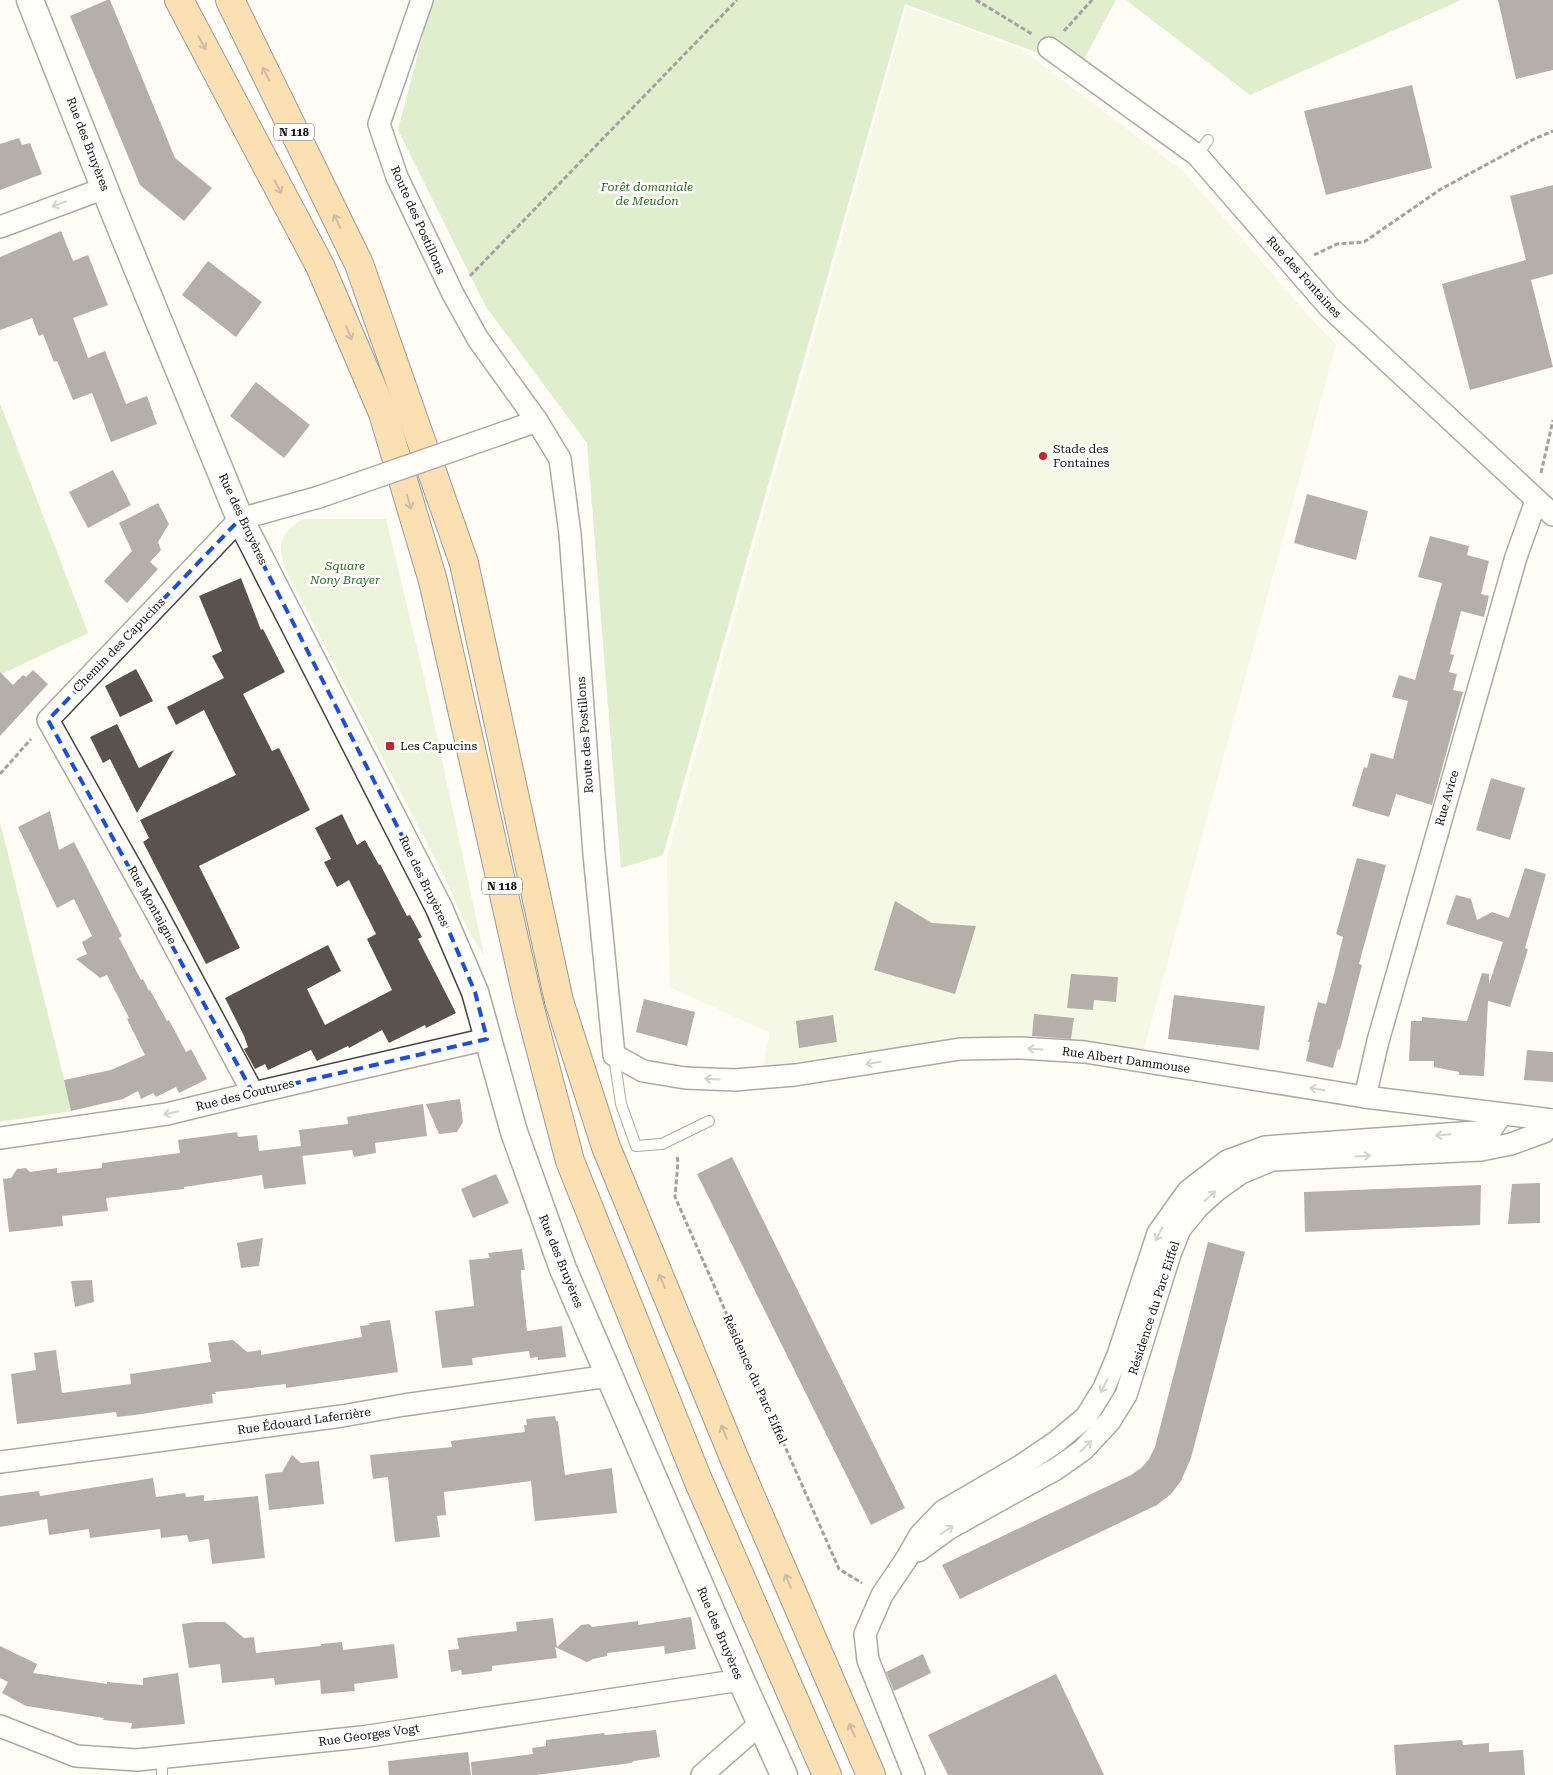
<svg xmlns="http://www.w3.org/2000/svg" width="1553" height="1775" font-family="'Roboto Serif',serif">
	<rect width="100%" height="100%" fill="#fffdf5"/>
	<path fill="#d5ebbd" d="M302 519H386L425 681 484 955 470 934 445 878 285 569C277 544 280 534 302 519Z"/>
	<g fill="#b9dc9c">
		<polygon points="432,0 1116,0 1079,68 905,4 663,855 621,868 587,443 486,307 398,130"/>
		<polygon points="1126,0 1461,0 1250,95"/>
		<polygon points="0,403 88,633 0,675"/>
		<polygon points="0,822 72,1111 0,1122"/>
	</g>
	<polygon fill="#e6f2cf" points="907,7 1021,49 1183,171 1315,323 1336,344 1142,1056 944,1043 856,1053 763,1067 770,1033 670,987 667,856"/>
	<g fill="#5a524d">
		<polygon points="107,0 110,0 175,158 212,188 184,221 140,185 70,16"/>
		<polygon points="1498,0 1553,0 1553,70 1516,79"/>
		<polygon points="1412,85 1432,168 1326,195 1304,111"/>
		<polygon points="19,138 22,145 30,143 42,174 0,190 0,144"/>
		<polygon points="1553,185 1553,274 1531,280 1553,367 1470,390 1442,284 1526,260 1510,196"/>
		<polygon points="61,231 73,261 88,255 108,305 73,318 88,358 105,351 126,404 147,396 157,424 111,442 92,393 73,400 57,361 54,362 43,334 39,336 32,318 0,330 0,257"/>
		<polygon points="208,261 262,302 236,337 182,295"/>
		<polygon points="256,382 310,425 284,458 230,416"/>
		<polygon points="113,470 131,505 88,528 69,492"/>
		<polygon points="1307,494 1368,511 1356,560 1294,543"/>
		<polygon points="158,503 169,524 158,542 161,550 150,562 158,569 127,603 104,581 132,551 119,523"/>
		<polygon points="1430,536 1469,546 1467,555 1489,561 1481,594 1489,596 1484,617 1461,611 1450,654 1454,655 1449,672 1457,674 1453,690 1463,692 1432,805 1396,794 1389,817 1352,806 1364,767 1367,768 1371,753 1393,759 1408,701 1392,697 1399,675 1415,680 1442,583 1418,577"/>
		<polygon points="241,578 261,630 263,629 285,672 243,694 272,751 279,748 310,810 199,866 240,948 206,964 143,842 149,838 140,820 236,775 204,710 176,725 167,707 224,678 212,656 222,651 199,596"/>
		<polygon points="136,669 153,701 120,717 105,686"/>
		<polygon points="33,670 48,684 0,736 0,672 13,685 23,675 26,677"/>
		<polygon points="117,724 139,768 174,750 137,813 110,759 103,763 90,737"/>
		<polygon points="1491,778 1525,788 1510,840 1476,830"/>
		<polygon points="50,811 59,850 74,842 122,936 119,938 141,980 143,979 149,991 150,990 167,1021 169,1020 186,1052 191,1049 207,1079 179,1093 176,1087 156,1097 153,1093 141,1099 138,1091 123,1099 71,1111 64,1080 111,1070 145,1055 127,1019 129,1018 107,975 100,978 76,959 87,954 82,942 92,936 74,899 57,908 18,827"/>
		<polygon points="342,814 357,845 365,840 379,865 380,864 407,916 410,915 422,937 418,939 456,1013 426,1028 425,1025 389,1043 382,1030 349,1048 348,1046 317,1061 311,1050 268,1070 265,1064 255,1069 244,1049 248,1047 244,1036 225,998 328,945 341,971 307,989 325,1025 392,990 367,939 376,934 349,880 337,887 324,862 331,859 315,828"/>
		<polygon points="1357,858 1386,865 1359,964 1362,965 1340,1050 1338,1049 1333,1068 1306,1061 1310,1042 1308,1042 1318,1002 1326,1004 1334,974 1343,937 1336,934"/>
		<polygon points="1525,868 1546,874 1525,948 1528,949 1510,1007 1488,1001 1484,1076 1459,1075 1459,1072 1434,1067 1434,1061 1409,1061 1411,1021 1422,1021 1422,1017 1467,1021 1482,973 1489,974 1489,984 1503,942 1446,924 1456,895 1471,899 1477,920 1492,912 1509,918"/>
		<polygon points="895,901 932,923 976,926 955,994 874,970"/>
		<polygon points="1071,974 1118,977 1116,1002 1094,1000 1093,1010 1067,1008"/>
		<polygon points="1174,995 1265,1006 1259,1050 1168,1039"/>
		<polygon points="644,999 695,1012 687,1046 636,1032"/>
		<polygon points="1034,1014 1074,1018 1071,1039 1032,1036"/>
		<polygon points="833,1015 837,1042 799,1048 796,1021"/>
		<polygon points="1527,1050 1553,1052 1553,1082 1524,1080"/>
		<polygon points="460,1099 463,1122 457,1132 439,1134 426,1104"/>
		<polygon points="423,1104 427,1136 375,1143 376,1153 354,1157 352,1150 302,1156 299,1130 348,1124 347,1117"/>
		<polygon points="237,1132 238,1137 257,1135 259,1151 301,1146 306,1184 264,1189 262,1175 184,1187 184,1189 106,1198 108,1211 62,1216 63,1226 9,1232 3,1179 11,1178 17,1169 26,1168 30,1172 57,1168 57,1173 102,1168 102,1163 180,1153 178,1140"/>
		<polygon points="732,1157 905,1508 871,1525 697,1174"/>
		<polygon points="496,1174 509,1203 473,1218 461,1189"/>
		<polygon points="1540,1183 1540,1223 1508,1224 1512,1184"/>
		<polygon points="1481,1185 1480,1225 1305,1232 1304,1192"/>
		<polygon points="263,1238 259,1266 241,1268 237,1243"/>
		<polygon points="1208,1242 1245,1252 1191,1458 1181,1481 1171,1494 1157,1505 960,1599 942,1565 1131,1475 1141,1468 1149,1459 1155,1447"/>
		<polygon points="522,1249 525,1270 521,1270 521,1276 527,1331 562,1326 566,1357 538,1360 538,1357 530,1358 529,1351 472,1358 473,1365 442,1368 435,1311 474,1306 469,1260 490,1258 488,1253"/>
		<polygon points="92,1280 94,1302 75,1307 71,1281"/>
		<polygon points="390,1320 398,1372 286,1388 286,1384 215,1392 216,1394 212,1394 213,1403 135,1415 117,1417 116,1412 17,1424 11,1374 36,1370 34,1353 56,1350 62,1393 131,1384 130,1374 211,1362 208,1343 233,1340 247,1352 261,1350 261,1355 362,1337 360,1326 370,1325 369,1323"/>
		<polygon points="555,1416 556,1421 558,1421 565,1475 612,1468 617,1513 535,1521 531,1481 444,1492 446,1515 437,1516 440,1537 395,1542 388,1477 373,1479 370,1455 452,1447 451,1441 525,1432 524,1425 527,1425 526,1419"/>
		<polygon points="292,1455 301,1463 319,1461 324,1504 269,1510 265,1474 282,1472"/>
		<polygon points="153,1478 156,1497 185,1493 186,1497 204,1495 204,1501 258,1496 265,1558 212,1564 209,1539 189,1542 187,1535 161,1538 160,1529 90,1538 89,1529 49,1535 47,1519 0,1527 0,1496 39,1491 40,1496"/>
		<polygon points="691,1617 696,1649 665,1654 664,1646 607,1653 607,1656 593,1659 587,1662 555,1647 557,1658 492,1666 492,1671 462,1675 461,1670 451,1672 448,1650 459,1649 457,1638 517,1631 516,1622 553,1618 557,1647 581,1625 589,1624 592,1627 638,1621 638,1625"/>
		<polygon points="196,1622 225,1622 244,1638 254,1637 256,1653 321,1646 321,1644 342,1642 343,1650 394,1644 398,1678 354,1684 355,1691 321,1694 320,1680 275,1685 274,1678 222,1683 220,1664 189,1668 182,1624"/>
		<polygon points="0,1646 37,1664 33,1673 107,1684 107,1682 143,1685 143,1678 178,1673 185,1724 131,1729 132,1723 103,1720 104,1718 26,1706 2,1693 8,1682 0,1678"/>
		<polygon points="923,1654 931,1673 894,1691 886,1672"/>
		<polygon points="1056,1674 1104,1775 948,1775 928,1735"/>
		<polygon points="656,1730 660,1757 634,1761 631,1763 536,1775 472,1775 471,1762 533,1754 532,1748 546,1746 546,1740 604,1733 605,1735"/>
		<polygon points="1462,1740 1463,1745 1489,1743 1489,1752 1523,1750 1525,1775 1396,1775 1394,1745"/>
		<polygon points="468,1752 471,1775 389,1775 388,1761"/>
	</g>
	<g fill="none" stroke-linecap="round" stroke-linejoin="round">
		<g stroke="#444" stroke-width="12">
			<g id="service">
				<polyline points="1197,155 1208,140"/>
				<polyline points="614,1056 621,1104 636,1146 662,1144 709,1121"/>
				<polyline points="162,1775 162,1758"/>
			</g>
		</g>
		<g stroke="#444" stroke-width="24">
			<g id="minor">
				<polyline points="422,0 379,124 397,177 453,294 478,339 537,421 560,459 570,534 594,854 614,1055 643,1071 685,1078 735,1080 795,1075 960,1049 1021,1048 1085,1052 1365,1097 1553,1120"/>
				<polyline points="1049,48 1197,155 1329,307 1553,515"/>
				<polyline points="0,227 105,188"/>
				<polyline points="503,433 537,421"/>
				<polyline points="253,1093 156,912 48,720 240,519 319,497"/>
				<polyline points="1365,1097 1378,1041 1516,557 1536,501"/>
				<polyline points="0,1138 167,1114 253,1093 487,1039"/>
				<polyline points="0,1462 342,1416 404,1405 609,1376"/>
				<polyline points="918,1551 948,1529 1056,1469 1083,1450 1110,1421 1126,1395 1170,1254 1180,1229 1198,1207 1217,1190 1241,1173 1272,1160 1481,1150 1511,1144 1544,1132 1551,1120"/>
				<polyline points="0,1726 76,1756 137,1760 362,1737 741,1680"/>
				<polyline points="702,1775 760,1724"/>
				<polyline points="914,1775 868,1660 865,1634 882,1595 907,1558 920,1535 943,1511 1022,1465 1056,1442 1086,1417 1104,1388 1118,1355 1158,1233 1188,1191 1227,1161 1265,1147 1490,1131 1501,1115"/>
			</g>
		</g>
		<g stroke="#444" stroke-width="29">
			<polyline id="tertiary" points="30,0 114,212 240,519 439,908 475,992 514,1132 563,1269 741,1680 784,1775"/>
		</g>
		<g stroke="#222" stroke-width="30">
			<g id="trunk">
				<polyline points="179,0 320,266 383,413 433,581 529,1005 570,1161 698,1480 827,1775"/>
				<polyline points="230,0 359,264 464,563 559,1001 606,1147 735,1460 871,1775"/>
			</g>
		</g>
		<g stroke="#333" stroke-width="3" stroke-dasharray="5 2.5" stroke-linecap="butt">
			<polyline points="976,0 1032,34"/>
			<polyline points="1064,31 1092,0"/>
			<polyline points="1314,255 1337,244 1364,242 1441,189 1534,139 1553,131"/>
			<polyline points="470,276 737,0"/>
			<polyline points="1541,473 1553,420"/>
			<polyline points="0,774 31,739"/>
			<polyline points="677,1157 678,1162 675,1197 839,1569 862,1583"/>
		</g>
		<use href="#service" stroke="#fff" stroke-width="10"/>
		<use href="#minor" stroke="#fff" stroke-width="21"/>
		<use href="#tertiary" stroke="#fff" stroke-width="26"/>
		<use href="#trunk" stroke="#f7bc64" stroke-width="28"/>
		<g stroke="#444" stroke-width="24" stroke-linecap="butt">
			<polyline id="minor-bridge" points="319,497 503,433"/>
		</g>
		<use href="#minor-bridge" stroke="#fff" stroke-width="21"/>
	</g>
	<defs><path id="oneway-shaft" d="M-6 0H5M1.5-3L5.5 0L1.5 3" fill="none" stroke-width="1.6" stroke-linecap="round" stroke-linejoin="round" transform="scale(1.25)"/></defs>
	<g stroke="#906f3f">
		<use href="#oneway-shaft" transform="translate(202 43) rotate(62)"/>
		<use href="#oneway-shaft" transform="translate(266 74) rotate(-116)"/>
		<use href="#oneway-shaft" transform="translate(278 187) rotate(62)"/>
		<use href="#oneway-shaft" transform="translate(337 221) rotate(-116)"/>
		<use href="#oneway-shaft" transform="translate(349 333) rotate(67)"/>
		<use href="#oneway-shaft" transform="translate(409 502) rotate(74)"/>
		<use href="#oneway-shaft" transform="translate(662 1281) rotate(-112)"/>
		<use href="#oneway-shaft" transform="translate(724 1432) rotate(-112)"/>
		<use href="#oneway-shaft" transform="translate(788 1581) rotate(-113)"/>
		<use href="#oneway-shaft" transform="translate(852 1730) rotate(-113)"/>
	</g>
	<g stroke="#a0a0a0">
		<use href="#oneway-shaft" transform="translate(59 204) rotate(159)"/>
		<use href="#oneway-shaft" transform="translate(1035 1049) rotate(-176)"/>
		<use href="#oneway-shaft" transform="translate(873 1063) rotate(171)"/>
		<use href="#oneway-shaft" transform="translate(712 1079) rotate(-177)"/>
		<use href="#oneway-shaft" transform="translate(1317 1089) rotate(-171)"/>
		<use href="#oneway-shaft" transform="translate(171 1113) rotate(167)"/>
		<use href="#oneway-shaft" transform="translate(1443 1135) rotate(175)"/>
		<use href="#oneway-shaft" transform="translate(1363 1156) rotate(-3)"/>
		<use href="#oneway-shaft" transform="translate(1210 1196) rotate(-43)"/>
		<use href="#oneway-shaft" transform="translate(1159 1234) rotate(117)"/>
		<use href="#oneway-shaft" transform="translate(1104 1386) rotate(117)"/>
		<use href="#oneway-shaft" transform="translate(1086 1446) rotate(-44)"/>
		<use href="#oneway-shaft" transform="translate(947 1530) rotate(-34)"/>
	</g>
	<path d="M0 0H1553V1775H0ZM240 519 439 908 475 992 487 1039 253 1093 48 720Z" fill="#fffdf5" fill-opacity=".55" fill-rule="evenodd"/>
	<path fill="none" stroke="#1d4ed8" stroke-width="4" stroke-dasharray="10 6" stroke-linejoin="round" d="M240 519 439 908 475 992 487 1039 253 1093 48 720Z"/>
	<g fill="#c4262e" stroke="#fff" stroke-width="2">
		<circle cx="1043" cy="456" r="5"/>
		<rect x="385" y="741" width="10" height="10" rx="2.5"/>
	</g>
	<g text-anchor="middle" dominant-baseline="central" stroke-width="5" stroke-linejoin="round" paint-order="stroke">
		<g fill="#fff" stroke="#585858" stroke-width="1">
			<rect x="274" y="123.5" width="40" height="17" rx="4"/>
			<rect x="482" y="877.5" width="40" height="17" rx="4"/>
		</g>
		<g font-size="11" font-weight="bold" fill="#111">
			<text x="294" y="132">N 118</text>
			<text x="502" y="886">N 118</text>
		</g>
		<g font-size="12" fill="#111" stroke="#fff">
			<text transform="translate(88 144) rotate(69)">Rue des Bruyères</text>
			<text transform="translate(418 220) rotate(66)">Route des Postillons</text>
			<text transform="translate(1304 277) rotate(48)">Rue des Fontaines</text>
			<text transform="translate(243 519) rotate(65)">Rue des Bruyères</text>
			<text transform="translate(119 645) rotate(-46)">Chemin des Capucins</text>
			<text transform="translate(585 735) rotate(-94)">Route des Postillons</text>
			<text transform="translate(1447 798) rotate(-74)">Rue Avice</text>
			<text transform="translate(424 881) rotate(64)">Rue des Bruyères</text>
			<text transform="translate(152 905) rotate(61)">Rue Montaigne</text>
			<text transform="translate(1126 1060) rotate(8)">Rue Albert Dammouse</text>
			<text transform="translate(245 1095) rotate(-14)">Rue des Coutures</text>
			<text transform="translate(561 1261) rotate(68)">Rue des Bruyères</text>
			<text transform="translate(1154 1308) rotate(-72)">Résidence du Parc Eiffel</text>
			<text transform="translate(755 1379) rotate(66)">Résidence du Parc Eiffel</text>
			<text transform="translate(304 1421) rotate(-8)">Rue Édouard Laferrière</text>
			<text transform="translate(720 1633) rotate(67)">Rue des Bruyères</text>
			<text transform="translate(369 1735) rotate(-8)">Rue Georges Vogt</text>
		</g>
		<g font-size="12" font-style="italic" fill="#2f6b1f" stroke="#fff">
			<text x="647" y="187">Forêt domaniale<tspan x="647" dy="14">de Meudon</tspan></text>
			<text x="345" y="566">Square<tspan x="345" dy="14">Nony Brayer</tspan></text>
		</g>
		<g font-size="12" fill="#111" stroke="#fff" text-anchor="start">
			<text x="1053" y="449">Stade des<tspan x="1053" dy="14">Fontaines</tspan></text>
			<text x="400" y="746">Les Capucins</text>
		</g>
	</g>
</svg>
